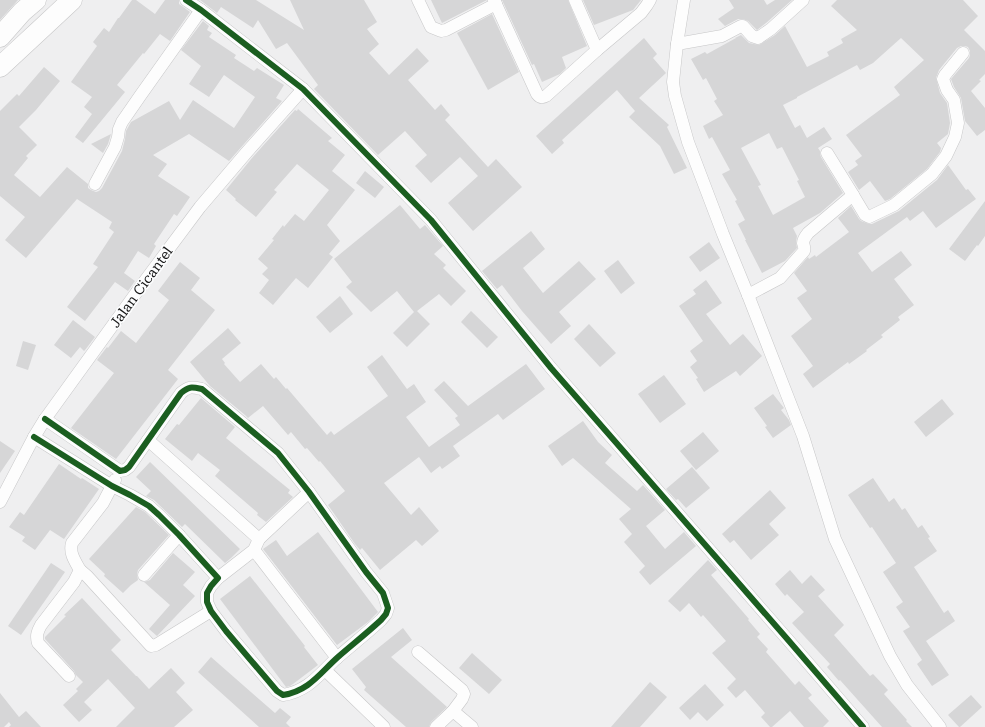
<svg xmlns="http://www.w3.org/2000/svg" width="985" height="727" font-family="'Roboto Serif',serif">
	<rect width="100%" height="100%" fill="#efeff0"/>
	<g fill="#d6d6d7" fill-rule="evenodd">
		<polygon points="0,0 18,0 0,20"/>
		<polygon points="132,0 136,0 155,14 165,0 179,0 179,4 182,6 190,12 170,41 160,34 144,54 143,53 117,85 125,92 83,143 75,137 92,114 84,107 92,97 71,82 97,46 93,42 104,28 109,32 118,18 119,18"/>
		<polygon points="200,0 256,0 304,30 290,0 364,0 377,22 367,29 379,44 369,53 389,75 417,48 429,61 408,80 435,110 441,104 450,115 445,120 488,167 496,159 522,187 473,231 448,203 478,176 460,157 431,183 415,166 427,155 405,131 378,155 314,89 318,85 287,43 276,49 258,20 253,28 221,7 217,13"/>
		<polygon points="431,0 487,0 442,23"/>
		<polygon points="502,0 568,0 587,46 562,57 566,68 560,74 542,82 534,64 532,65"/>
		<polygon points="583,0 641,0 633,10 594,25"/>
		<polygon points="729,0 764,0 767,5 775,0 792,0 766,23 757,30 748,21 743,19 738,19 725,26 718,19 734,8"/>
		<path d="M837 0H963L978 16 964 30 985 51V74L979 80 981 81 971 91 985 108V130L977 136 965 121 961 98 954 87 951 79 969 58 970 55V51L968 47 965 46H961L957 48 939 70 936 78 940 93 947 103 950 123 948 134 937 143 941 148 940 152 927 169 890 199 885 201 870 181 859 190 848 172 858 165 855 161 862 156 846 135 900 95 894 87 924 60 901 38 873 63 860 70 857 65 797 97V98L783 105 795 128 800 125 807 138 824 127 832 139 818 148 820 151V154L821 157 843 193 820 213 793 228 797 236 796 242 797 248 785 261 762 273 745 240H746L738 224 745 220 735 201 737 200 722 174 730 170 712 137 709 139 703 126 723 115 714 101 717 99 706 78 703 80 691 59 705 52 707 54 736 38H735L741 35 749 43 759 45 775 35 785 26 807 67 829 56 827 52 843 43 841 39 857 30 831 6ZM769 133 777 149 782 147 799 180 797 181 805 197 773 215 758 186 761 185 741 148Z"/>
		<polygon points="492,14 519,72 488,90 457,33"/>
		<polygon points="203,21 209,26 207,30 212,33 209,37 236,55 234,58 254,71 257,68 284,85 276,98 282,101 229,161 189,134 153,155 167,164 158,176 190,197 177,216 174,214 154,244 156,246 149,258 138,251 124,273 135,281 128,291 115,282 85,321 67,307 98,267 93,264 114,232 109,228 112,222 77,199 26,258 5,240 25,217 0,196 0,111 17,94 19,96 44,67 60,81 36,110 19,127 37,145 26,156 28,158 14,175 40,197 67,167 88,184 88,188 91,190 96,192 99,191 102,188 122,151 125,139 126,131 131,122 169,101 180,120 193,100 234,128 255,97 224,75 209,97 189,84 201,66 181,50"/>
		<polygon points="644,38 657,54 653,58 666,73 639,98 669,125 667,127 687,168 674,174 660,146 629,117 635,111 617,90 562,140 564,143 552,154 536,136"/>
		<polygon points="298,109 332,138 328,141 345,155 332,171 355,190 327,225 340,241 329,254 333,257 308,288 296,278 273,305 259,293 269,280 262,274 268,268 258,259 274,240 272,239 283,225 284,227 295,214 304,221 329,190 297,164 274,190 277,192 256,217 235,200 236,199 226,190 252,158 295,110 297,111"/>
		<polygon points="111,134 108,144 103,153 91,144"/>
		<polygon points="948,165 966,190 968,189 976,199 936,228 923,211 910,221 907,217 858,253 872,272 901,251 912,265 894,279 914,305 898,317 900,320 881,335 883,337 866,350 867,351 849,364 848,362 813,388 803,374 813,366 791,336 812,319 797,298 807,291 794,273 808,257 809,259 815,255 816,257 849,232 838,218 851,206 859,219 861,221 869,224 872,224 899,211 937,180"/>
		<polygon points="365,171 384,187 375,198 356,183"/>
		<polygon points="985,201 985,236 978,246 977,245 965,261 949,249"/>
		<polygon points="400,205 420,229 425,225 443,246 434,254 446,265 443,268 466,291 451,306 439,294 417,311 430,324 407,347 393,333 414,312 397,291 371,312 346,287 352,282 334,259"/>
		<polygon points="531,231 545,249 523,268 543,293 579,261 596,279 559,312 571,326 551,344 522,311 502,285 497,289 482,271"/>
		<polygon points="709,242 720,258 700,272 689,257"/>
		<polygon points="618,260 635,283 621,294 604,271"/>
		<polygon points="180,262 200,278 191,290 215,310 168,370 178,379 116,459 71,428 114,373 97,360 107,347 108,348 121,331 136,343 169,300 158,291"/>
		<polygon points="706,280 722,303 706,314 730,345 743,334 762,356 740,376 736,371 704,392 696,379 698,378 690,367 697,361 690,351 703,341 679,306 696,294 693,290"/>
		<polygon points="340,296 353,314 330,333 316,317"/>
		<polygon points="471,311 498,337 487,348 461,322"/>
		<polygon points="73,320 95,337 85,350 84,351 80,347 71,358 54,345"/>
		<polygon points="589,324 616,353 600,367 574,339"/>
		<polygon points="228,328 241,343 222,359 225,363 224,364 240,382 261,364 274,379 276,377 286,389 287,388 327,435 331,431 334,435 388,396 367,367 382,355 407,389 414,384 426,402 406,417 429,447 460,425 455,418 458,416 434,390 444,381 468,406 526,364 545,389 503,420 498,414 453,446 460,456 442,469 440,466 431,473 419,457 384,483 411,515 419,507 439,531 422,546 416,540 380,570 362,548 360,550 355,544 328,505 345,491 320,461 319,462 307,448 305,449 291,432 288,435 263,406 248,418 245,415 210,386 190,362"/>
		<polygon points="23,341 36,345 28,370 16,366"/>
		<polygon points="664,375 686,404 660,423 638,394"/>
		<polygon points="773,394 784,408 781,410 789,420 791,425 773,438 765,427 767,426 754,408"/>
		<polygon points="201,398 235,427 226,438 290,490 288,493 293,497 266,522 257,515 258,513 215,476 220,470 198,453 192,461 165,439 177,424 179,425"/>
		<polygon points="942,399 954,414 926,437 914,422"/>
		<polygon points="583,421 598,442 612,455 605,463 637,491 643,485 665,510 646,526 665,549 684,532 696,546 650,585 639,572 645,566 624,542 632,534 619,519 631,509 573,458 562,466 548,446"/>
		<polygon points="703,432 719,451 696,470 680,451"/>
		<polygon points="0,441 15,451 0,473"/>
		<polygon points="150,462 240,549 231,558 225,563 185,524 182,527 154,500 146,496 151,491 136,477"/>
		<polygon points="59,464 81,479 82,478 99,489 64,539 50,530 35,550 22,541 25,537 9,527 20,512 24,515"/>
		<polygon points="692,467 710,488 686,508 678,499 676,500 666,489"/>
		<polygon points="873,478 889,502 894,498 902,510 905,508 918,528 922,525 930,537 928,538 937,551 914,567 944,613 948,610 955,621 926,641 949,675 932,686 917,664 922,660 903,631 910,627 896,607 903,602 883,572 896,563 872,527 870,528 848,495"/>
		<polygon points="770,490 786,508 769,524 779,535 751,560 734,540 730,543 722,534"/>
		<polygon points="136,507 145,512 169,535 138,570 137,574 138,580 131,585 123,593 104,576 105,574 89,559"/>
		<polygon points="318,532 378,612 368,622 337,645 263,549 276,540 287,556"/>
		<polygon points="173,553 195,572 183,585 195,596 157,636 149,629 170,605 144,582 150,580"/>
		<polygon points="708,560 717,570 711,575 749,619 748,620 760,634 757,637 768,649 766,652 795,685 799,681 812,695 808,698 829,721 823,727 804,727 790,711 772,727 770,727 761,717 765,713 745,690 736,698 727,688 736,679 712,653 726,641 703,615 701,617 689,603 680,612 668,601"/>
		<polygon points="51,563 65,572 21,635 8,626"/>
		<polygon points="790,570 802,584 811,575 825,590 818,596 844,625 834,635 870,676 873,674 888,690 884,694 907,720 906,721 912,727 882,727 840,680 839,681 827,667 830,664 792,623 804,612 787,594 785,596 775,584"/>
		<polygon points="250,576 305,646 304,647 318,665 293,684 290,686 286,687 220,599"/>
		<polygon points="82,598 121,640 111,650 136,676 137,676 149,689 171,668 185,683 176,692 193,710 174,727 116,727 135,708 108,679 84,702 92,710 79,722 63,705 78,691 76,689 83,682 76,675 74,671 45,639 45,637 66,616 64,615"/>
		<polygon points="403,628 412,640 391,657 447,707 431,722 429,727 406,727 364,690 366,687 352,669"/>
		<polygon points="472,653 502,680 489,694 459,668"/>
		<polygon points="211,657 275,713 280,708 291,717 286,723 290,727 259,727 198,672"/>
		<polygon points="650,682 667,697 640,727 611,727"/>
		<polygon points="705,684 724,705 707,721 698,712 690,720 679,708"/>
		<polygon points="0,693 19,717 26,711 41,727 9,727 11,725 9,722 4,727 0,727"/>
		<polygon points="971,695 982,707 960,727 959,727 948,715"/>
	</g>
	<g fill="none" stroke-linecap="round" stroke-linejoin="round">
		<g stroke="#c7c7c8" stroke-width="13">
			<g id="street">
				<polyline points="186,0 201,10 303,89 431,220 551,368 789,641 863,727"/>
				<polyline points="418,0 431,27 441,31 446,30 496,4"/>
				<path d="M494 0 537 94C540 98 542 98 546 96L597 50 641 13 647 5 650 0"/>
				<polyline points="575,0 597,50"/>
				<polyline points="684,0 677,44 673,82 675,96 688,142 723,234 748,295 803,436 835,539 890,656 907,685 940,727"/>
				<polyline points="677,44 722,36 741,26 743,26 752,36 758,38 771,29 803,0"/>
				<polyline points="95,184 115,147 118,137 119,129 122,122 140,96 201,10"/>
				<polyline points="853,195 865,215 869,217 894,205 932,174 946,156 955,137 958,123 954,100 947,90 943,79 945,75 963,53"/>
				<path d="M748 295 780 278 804 251C805 248 804 247 803 243 803 239 806 236 808 233L853 195 827 153"/>
				<path d="M34 437 112 486 130 495 149 506 159 515 179 535 218 578 211 586 207 593V602L211 611 226 631 277 691 283 695C309 691 320 673 338 657 353 644 367 633 381 620L386 614 388 608 383 593 366 572 309 492 278 453 202 389C192 387 189 386 181 393L129 467 125 470 120 471 45 419"/>
				<polyline points="148,440 259,539"/>
				<polyline points="0,502 34,437 45,419 144,282 200,207 246,153 303,89"/>
				<polyline points="254,550 337,658"/>
				<polyline points="80,570 87,576 151,646 156,645 211,611"/>
				<polyline points="144,575 179,535"/>
				<polyline points="218,578 254,550 259,539 309,492"/>
				<polyline points="418,652 462,690 464,694 462,699 453,711"/>
				<polyline points="325,670 384,727"/>
				<path d="M69 676 38 643C36 636 37 632 41 625L74 582 80 570C75 561 69 553 72 543L103 503 115 480"/>
				<polyline points="436,727 453,711 472,727"/>
			</g>
		</g>
		<g stroke="#c7c7c8" stroke-width="21">
			<g id="primary">
				<polyline points="0,37 22,12 36,0"/>
				<polyline points="0,67 42,28 72,0"/>
			</g>
		</g>
		<use href="#street" stroke="#fdfdfd" stroke-width="12"/>
		<use href="#primary" stroke="#fdfdfd" stroke-width="20"/>
		<g stroke="#fcfdfe" stroke-width="8">
			<g id="cycleway">
				<polyline points="186,0 201,10 303,89 431,220 551,368 789,641 863,727"/>
				<path d="M34 437 112 486 130 495 149 506 159 515 179 535 218 578 211 586 207 593V602L211 611 226 631 277 691 283 695C309 691 320 673 338 657 353 644 367 633 381 620L386 614 388 608 383 593 366 572 309 492 278 453 202 389C192 387 189 386 181 393L129 467 125 470 120 471 45 419"/>
			</g>
		</g>
		<use href="#cycleway" stroke="#1b5e20" stroke-width="6"/>
	</g>
	<g text-anchor="middle" dominant-baseline="central" stroke-width="3.5" stroke-linejoin="round" paint-order="stroke">
		<g font-size="14" fill="#171717" stroke="#fcfdfe">
			<text transform="translate(141 287) rotate(-54)">Jalan Cicantel</text>
		</g>
	</g>
</svg>
